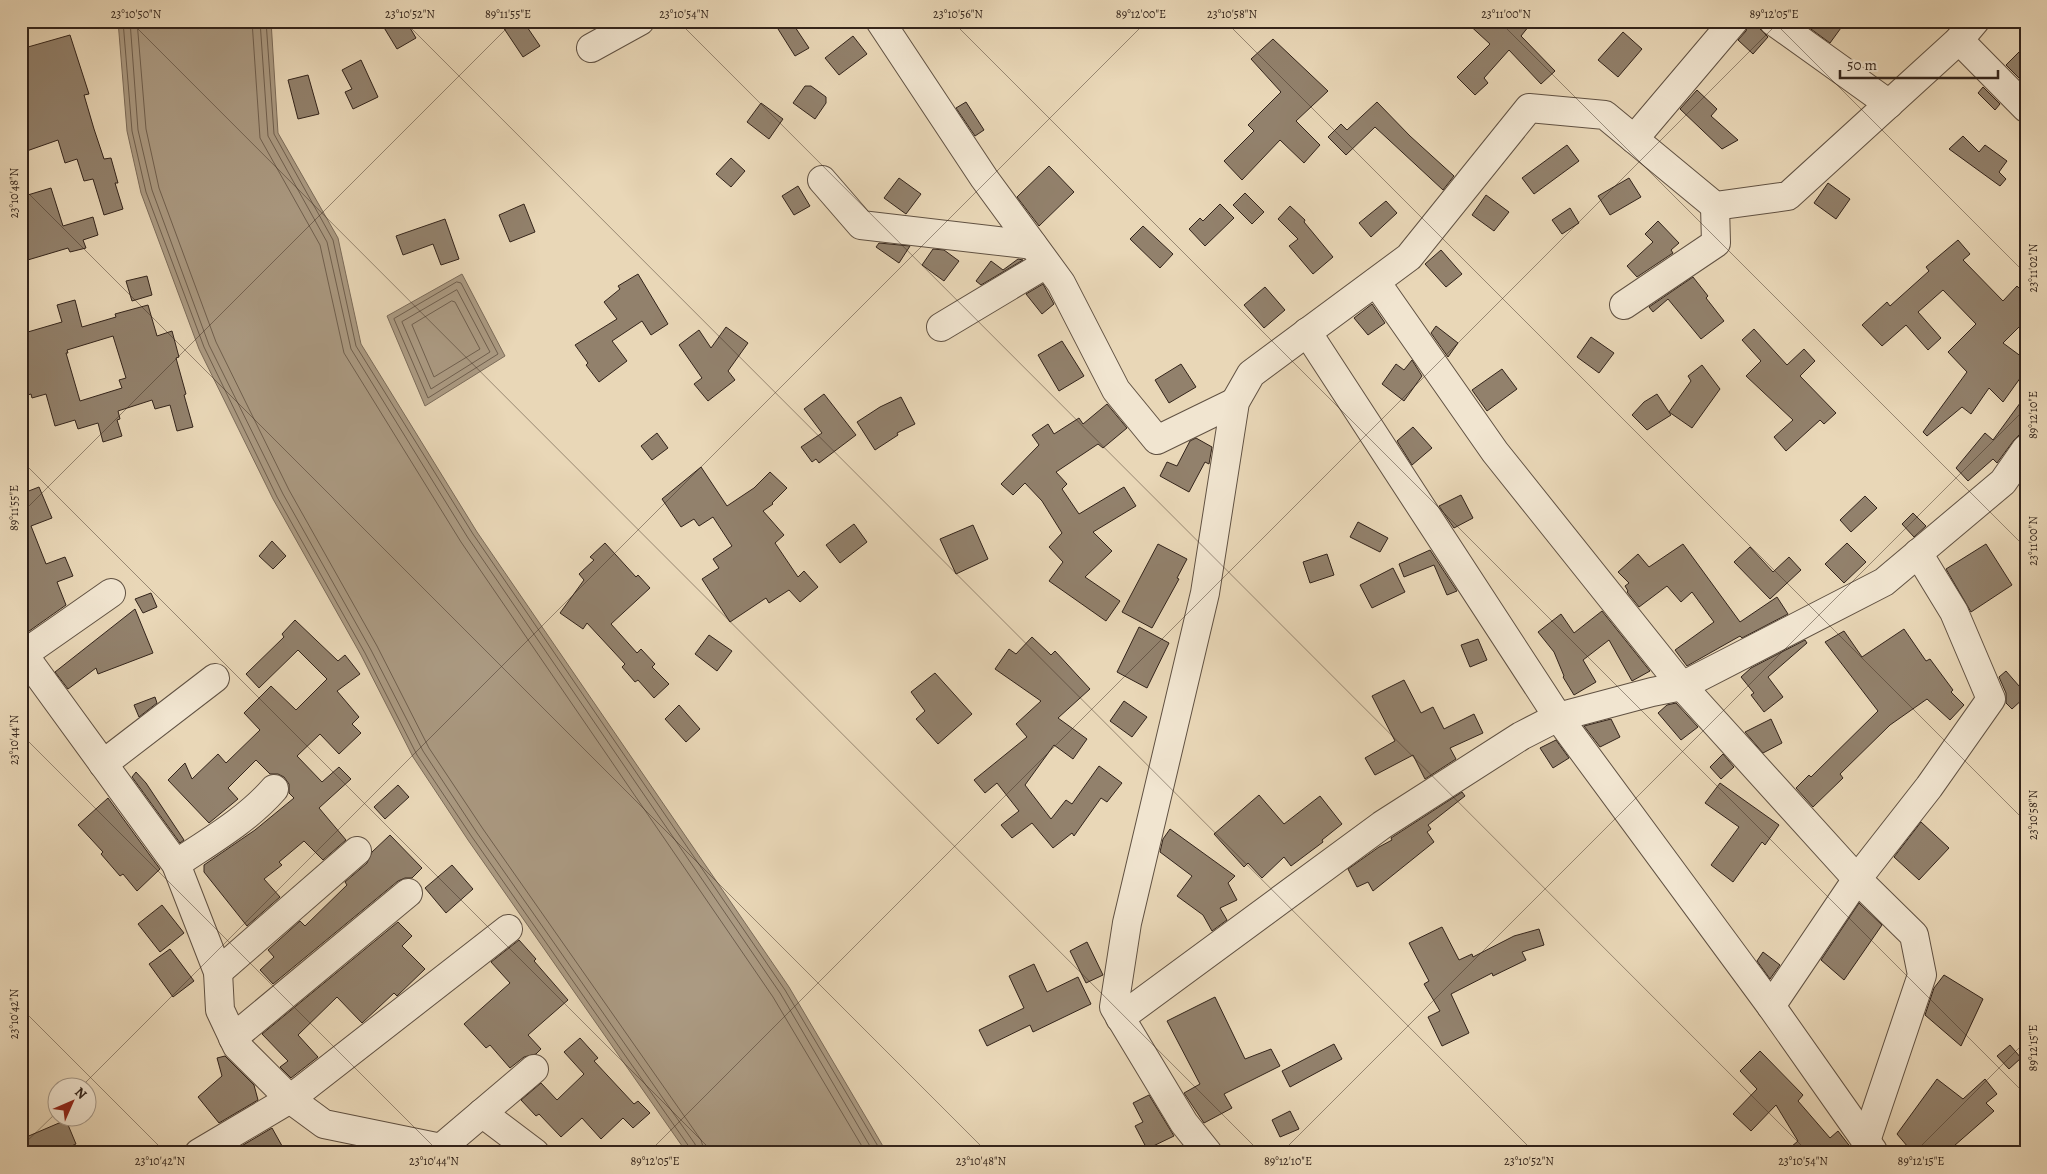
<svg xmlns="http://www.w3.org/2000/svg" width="2047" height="1174" font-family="Alegreya,serif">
	<rect width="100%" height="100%" fill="#e9d7b7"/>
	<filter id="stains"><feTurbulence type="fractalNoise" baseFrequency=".004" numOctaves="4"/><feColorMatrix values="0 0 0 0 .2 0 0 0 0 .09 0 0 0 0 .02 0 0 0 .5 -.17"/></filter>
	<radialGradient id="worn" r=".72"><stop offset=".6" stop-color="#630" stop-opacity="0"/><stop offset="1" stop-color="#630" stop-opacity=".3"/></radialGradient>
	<g fill="#ab9a82" stroke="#7b6b59">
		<polygon points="118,21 271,21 278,133 338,238 361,344 477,532 789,987 887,1153 687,1153 468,840 413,757 361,655 273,499 199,349 141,193 127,131"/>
		<polygon points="462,274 505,356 425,406 387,316"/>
	</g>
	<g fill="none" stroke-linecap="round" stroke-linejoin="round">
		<g stroke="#6f5f4e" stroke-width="1">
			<polyline points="123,21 132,131 146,192 204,347 277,497 365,653 417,755 472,837 690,1148 691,1153"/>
			<polyline points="130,21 138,130 152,190 209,345 283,494 371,650 423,751 477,833 695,1144 697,1153"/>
			<polyline points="137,21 146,129 159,188 216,342 289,490 377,646 429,748 483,829 701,1140 705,1153"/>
			<polyline points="252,21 260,138 320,245 344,353 461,542 773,997 866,1153"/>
			<polyline points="260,21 268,136 327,242 351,349 468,538 780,993 874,1153"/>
			<polyline points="266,21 274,134 333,240 356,346 473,534 785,990 882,1153"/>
			<polygon points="457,282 461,283 498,354 428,398 394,319"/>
			<polygon points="457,290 490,352 431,389 402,322"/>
			<polygon points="452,301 455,302 480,349 434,377 412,325"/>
		</g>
	</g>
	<g fill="#92816c" stroke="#33241b" fill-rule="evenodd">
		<polygon points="380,21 406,21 416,38 397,49"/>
		<polygon points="499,21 523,21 540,46 523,57"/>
		<polygon points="773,21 791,21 809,48 795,56"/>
		<polygon points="1465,21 1533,21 1521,36 1555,71 1541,84 1509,50 1484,78 1488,83 1475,95 1457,77 1490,44"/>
		<polygon points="1749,21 1758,21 1759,28 1768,37 1753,54 1738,40 1746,31"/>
		<polygon points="1800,21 1846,21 1830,43"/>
		<polygon points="1623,32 1642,49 1618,77 1598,60"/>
		<polygon points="70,35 89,94 84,95 94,129 104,159 111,158 118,183 115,183 123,209 104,215 93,179 84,181 77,159 65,163 58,140 21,153 21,49"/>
		<polygon points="853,36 867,54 839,75 825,58"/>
		<polygon points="1273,39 1328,91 1296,121 1320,145 1304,163 1280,140 1242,180 1224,161 1254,131 1248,125 1281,92 1251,59"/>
		<polygon points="2026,45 2026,80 2023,82 2006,65"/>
		<polygon points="361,60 378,97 353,109 345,92 352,89 342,70"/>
		<polygon points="308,75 319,114 298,119 288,80"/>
		<polygon points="805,86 811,86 826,97 826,103 815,119 793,103"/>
		<polygon points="1983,87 2000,104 1995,110 1978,93"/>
		<polygon points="1697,90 1717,109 1711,116 1738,140 1722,149 1680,109"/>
		<polygon points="966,102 984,130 975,136 956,108"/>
		<polygon points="1377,102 1410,136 1454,176 1443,190 1375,127 1346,155 1328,137 1341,124 1347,130"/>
		<polygon points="761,103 783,119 769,139 747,122"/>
		<polygon points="1963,136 1979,152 1985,145 2007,161 1999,172 2006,179 2000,186 1949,149"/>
		<polygon points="1567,145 1579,161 1534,194 1522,178"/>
		<polygon points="731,158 745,171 731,187 716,174"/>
		<polygon points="1049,166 1074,192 1039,226 1017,197"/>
		<polygon points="899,178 921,194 906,214 884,198"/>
		<polygon points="1629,178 1641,197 1610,215 1598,196"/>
		<polygon points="1828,183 1850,199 1836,219 1814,203"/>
		<polygon points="798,186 810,206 794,215 782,196"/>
		<polygon points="51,188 63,226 93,217 98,235 83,240 86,248 70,252 68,248 21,262 21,197"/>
		<polygon points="1245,193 1264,212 1252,224 1233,205"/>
		<polygon points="1486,195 1509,212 1494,231 1472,215"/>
		<polygon points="1386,201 1397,213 1371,237 1359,223"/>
		<polygon points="524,204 535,232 510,242 499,215"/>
		<polygon points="1220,204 1234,218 1205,246 1189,229 1200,218 1203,221"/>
		<polygon points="1290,206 1305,220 1304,222 1333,257 1313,274 1289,246 1298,239 1278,219"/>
		<polygon points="1570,208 1579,223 1562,234 1552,220"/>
		<polygon points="445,219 459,259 441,265 433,244 403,255 396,236"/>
		<polygon points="1658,221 1679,243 1671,250 1673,253 1637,277 1627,266 1653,242 1645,234"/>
		<polygon points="1143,226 1173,254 1160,268 1130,239"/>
		<polygon points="1958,240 1970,254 1963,260 2003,301 2017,286 2026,295 2026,320 2003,343 2026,360 2026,370 2003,402 1989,388 1971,414 1962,407 1927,436 1923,432 1967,372 1948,352 1976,324 1943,290 1918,312 1941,338 1928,350 1906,325 1882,346 1862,325 1887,302 1890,306 1929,271 1926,267"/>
		<polygon points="879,243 910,246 899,263 876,247"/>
		<polygon points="933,249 944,250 959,261 944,281 922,265"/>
		<polygon points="1441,250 1462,274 1446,287 1425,264"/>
		<polygon points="1018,259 1023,260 981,285 976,281 991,261 1003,270"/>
		<polygon points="638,274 668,324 651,335 642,321 612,341 627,361 599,382 586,365 588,363 575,345 617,319 604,302 620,289 618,286"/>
		<polygon points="147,276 152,295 132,301 126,281"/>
		<polygon points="1693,277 1708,296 1706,298 1724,321 1701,339 1668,299 1653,312 1649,307"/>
		<polygon points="1043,284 1054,304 1042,314 1026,294"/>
		<polygon points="1265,287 1285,310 1264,328 1244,305"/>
		<path d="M75 300 82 327 116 317 115 314 148 305 157 336 172 331 179 357 176 358 186 394 184 395 193 427 177 431 170 405 155 409 152 400 118 411 120 419 117 420 122 436 103 442 98 423 78 429 75 420 55 426 46 394 32 398 31 394 21 397V334L62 322 57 305ZM113 336 126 378 119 380 122 388 80 401 66 353H68L67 350Z"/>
		<polygon points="1372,304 1385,323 1368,335 1354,318"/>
		<polygon points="1436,326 1458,343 1448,357 1431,333"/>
		<polygon points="726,327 748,343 728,371 735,380 708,401 694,384 702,378 679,345 699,330 711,348"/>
		<polygon points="1754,329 1787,365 1804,349 1815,361 1800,376 1836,413 1824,424 1820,420 1786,451 1774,437 1793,420 1746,376 1761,361 1742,340"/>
		<polygon points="1591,337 1614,353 1599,373 1577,357"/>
		<polygon points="1062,341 1084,376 1059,391 1038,355"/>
		<polygon points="1412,360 1422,376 1404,401 1382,384 1396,364 1404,370"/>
		<polygon points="1181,364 1196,387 1169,403 1155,380"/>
		<polygon points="1702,365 1720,389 1692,428 1669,412 1691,381 1688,376"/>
		<polygon points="1502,369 1517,389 1487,411 1472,390"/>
		<polygon points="824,394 856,435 819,463 816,459 812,462 801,447 822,433 804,409"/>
		<polygon points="1657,394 1671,415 1647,430 1632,415 1644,402"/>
		<polygon points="2026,395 2026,434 2019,435 2014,440 1997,463 1993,459 1968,481 1956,468 1985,433 1993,440"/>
		<polygon points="901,397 915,424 897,433 898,435 875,450 857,422 880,407"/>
		<polygon points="1107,404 1127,428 1103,448 1098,444 1056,472 1067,484 1062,489 1079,514 1124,487 1136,506 1093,532 1112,551 1085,577 1120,601 1106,621 1049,581 1063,562 1049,547 1062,533 1042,501 1025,483 1013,495 1001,484 1039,445 1032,435 1048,424 1054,434 1079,418 1083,424"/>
		<polygon points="1413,427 1432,448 1412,465 1397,441"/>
		<polygon points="657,433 668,448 652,460 641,446"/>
		<polygon points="1196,438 1212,447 1209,464 1205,462 1189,492 1160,476 1167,462 1177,466 1190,441"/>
		<polygon points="701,467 727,506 754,488 770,472 787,488 772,503 773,504 763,511 784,535 775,543 798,577 804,571 818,587 800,602 789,590 769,603 766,598 730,622 702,579 719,568 713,559 732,546 713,517 699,526 694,519 681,527 662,499"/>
		<polygon points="39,487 52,518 31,526 46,564 65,557 73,576 57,582 66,605 25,634 21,624 21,494"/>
		<polygon points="1461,495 1473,518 1454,528 1439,506"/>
		<polygon points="1865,496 1877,508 1851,532 1840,520"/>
		<polygon points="1913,513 1926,526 1914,537 1902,524"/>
		<polygon points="1358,522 1388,538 1380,552 1350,537"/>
		<polygon points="854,524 867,542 840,563 826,545"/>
		<polygon points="973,525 988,559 956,574 940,539"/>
		<polygon points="272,541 286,556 273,569 259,556"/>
		<polygon points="605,543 636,577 638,575 650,588 611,624 637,653 641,649 655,664 652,667 669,684 654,698 638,680 635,682 622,667 625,664 587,623 583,629 560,613 584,580 579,574 594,560 590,557"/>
		<polygon points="1847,543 1866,562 1844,583 1825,564"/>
		<polygon points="1158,544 1187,559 1177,578 1179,579 1152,628 1122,612"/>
		<polygon points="1683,544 1740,622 1777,597 1788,614 1742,638 1740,636 1687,666 1675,650 1714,622 1692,592 1681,602 1667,586 1639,607 1627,592 1628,591 1625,586 1629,583 1618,572 1638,554 1649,567"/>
		<polygon points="1986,544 2012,585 1971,612 1946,569"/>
		<polygon points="1750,547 1773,572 1789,557 1801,570 1770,599 1734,562"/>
		<polygon points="1430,550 1457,591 1447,595 1434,565 1404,577 1399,564"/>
		<polygon points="1327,554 1334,575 1310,583 1303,562"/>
		<polygon points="1393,568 1405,592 1372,608 1360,585"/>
		<polygon points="151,593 157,607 143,613 135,599"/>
		<polygon points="135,609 153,653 98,674 96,668 68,689 55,672"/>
		<polygon points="1602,611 1650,671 1632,681 1609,640 1583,660 1596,682 1574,695 1563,677 1564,676 1554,652 1538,632 1561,614 1574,633"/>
		<polygon points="295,620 338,661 345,655 360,674 337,691 359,717 352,724 361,733 339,754 320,734 297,756 322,782 339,767 351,779 319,808 346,840 323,860 304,841 279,862 282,865 264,879 280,897 247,926 204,872 204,865 255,830 294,798 289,793 289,784 284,777 278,774 270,774 256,760 228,788 238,799 209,823 168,780 185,763 192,779 218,754 226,763 260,730 244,713 271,686 296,710 327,679 298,650 259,688 246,674 284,637 282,634"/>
		<polygon points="1139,627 1169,643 1147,688 1117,672"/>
		<polygon points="1904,629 1926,661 1930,659 1953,690 1951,692 1964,705 1950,720 1927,699 1890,725 1840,774 1843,778 1813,807 1796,788 1809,775 1811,777 1878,711 1825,642 1844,631 1862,657"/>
		<polygon points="709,635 732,651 717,671 695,654"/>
		<polygon points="1032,637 1051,655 1055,651 1090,689 1058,718 1087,739 1073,759 1054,745 1025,785 1051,819 1066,800 1072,804 1099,766 1122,783 1107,802 1101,798 1074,836 1072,833 1053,848 1032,823 1012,838 1001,825 1019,811 997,783 985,793 974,780 1027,737 1016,724 1041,701 995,669 1009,649 1016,654"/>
		<polygon points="1478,639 1487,660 1470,667 1461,645"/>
		<polygon points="1805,640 1807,643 1768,677 1783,697 1764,712 1751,695 1754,693 1741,677 1751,668"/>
		<polygon points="2006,671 2026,694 2026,696 2012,709 2006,703 2006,693 1999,677"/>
		<polygon points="935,673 972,714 938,744 916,719 925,711 911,692"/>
		<polygon points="1404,680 1421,713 1433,707 1444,729 1474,714 1483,733 1450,748 1456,759 1425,779 1413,755 1375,775 1365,758 1395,741 1372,696"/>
		<polygon points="155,697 157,703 139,717 134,705"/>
		<polygon points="1124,701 1147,717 1132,737 1110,721"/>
		<polygon points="1676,703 1698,727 1681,740 1658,713 1667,705"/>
		<polygon points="679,705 700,729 686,742 665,719"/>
		<polygon points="1611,719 1620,737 1600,747 1584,726"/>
		<polygon points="1771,719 1782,743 1763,753 1745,732"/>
		<polygon points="1556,740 1569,758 1553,768 1540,748"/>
		<polygon points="1723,754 1734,767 1721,779 1710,767"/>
		<polygon points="136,772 146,783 184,840 180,843 132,777"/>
		<polygon points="1720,783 1779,825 1765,845 1762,842 1733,882 1711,865 1739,827 1705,803"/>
		<polygon points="398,785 409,797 385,819 374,807"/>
		<polygon points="1462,792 1465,796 1428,825 1431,829 1427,832 1434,842 1373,891 1368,882 1357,887 1348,869 1379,847 1392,840 1391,838"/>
		<polygon points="1259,795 1284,824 1320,796 1342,824 1322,840 1323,842 1291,866 1284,857 1262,878 1248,863 1244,867 1214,834"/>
		<polygon points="108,798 160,869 137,891 123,874 120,876 101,854 103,852 78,825"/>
		<polygon points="1921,822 1949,848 1919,880 1894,857"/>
		<polygon points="1170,829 1235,876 1228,883 1237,900 1220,908 1227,920 1212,931 1203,915 1177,896 1192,876 1160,852 1163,839"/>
		<polygon points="390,835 422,868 412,878 405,878 398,881 273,984 260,970 274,957 268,950 300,921 305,926 347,885 345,882 367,863 372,852"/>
		<polygon points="452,865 473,889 446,913 425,888"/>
		<polygon points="1859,903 1882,925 1844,980 1821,960"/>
		<polygon points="162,905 184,933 160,952 138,924"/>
		<polygon points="398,922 412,936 402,946 425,969 397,996 394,993 362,1023 337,997 298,1035 318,1057 291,1078 280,1067 288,1061 262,1034"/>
		<polygon points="1442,927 1459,960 1472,954 1473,957 1514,936 1539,929 1544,945 1522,952 1526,960 1493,976 1492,973 1451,994 1469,1033 1442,1046 1428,1017 1440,1011 1424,984 1429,981 1409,943"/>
		<polygon points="519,940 536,959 534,961 568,1000 528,1035 541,1049 536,1054 524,1057 510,1068 490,1045 486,1048 464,1024 510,983 491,962"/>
		<polygon points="1087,942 1103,975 1086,983 1070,951"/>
		<polygon points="170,949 194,981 173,997 149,964"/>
		<polygon points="1763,952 1780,965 1770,979 1757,961"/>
		<polygon points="1034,964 1047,992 1078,977 1091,1004 1033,1032 1030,1025 987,1046 979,1030 1024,1008 1009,976"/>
		<polygon points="1944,975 1983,999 1961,1046 1925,1015 1934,988"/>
		<polygon points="1215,997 1245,1059 1271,1049 1280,1066 1224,1094 1232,1108 1204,1123 1184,1093 1200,1084 1167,1021"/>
		<polygon points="580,1038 598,1058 594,1061 634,1104 638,1101 650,1113 633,1128 623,1118 601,1139 582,1118 561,1137 539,1114 536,1116 521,1100 541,1083 557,1100 584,1074 564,1052"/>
		<polygon points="1334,1044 1342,1059 1290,1087 1282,1071"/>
		<polygon points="2010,1045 2021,1058 2009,1069 1997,1056"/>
		<polygon points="1760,1051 1803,1095 1798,1101 1830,1138 1838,1131 1855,1153 1784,1153 1798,1141 1776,1105 1751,1131 1733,1114 1757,1089 1740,1071"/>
		<polygon points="225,1056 254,1085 258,1100 219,1123 198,1097 222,1076 217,1058"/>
		<polygon points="1937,1079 1963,1099 1985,1079 1997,1094 1986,1103 1994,1111 1946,1153 1913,1153 1897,1134"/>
		<polygon points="1149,1095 1174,1136 1147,1149 1135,1126 1143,1122 1133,1103"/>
		<polygon points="1290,1111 1299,1129 1280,1137 1272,1120"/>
		<polygon points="66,1120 76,1144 55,1153 30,1153 24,1138"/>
		<polygon points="272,1128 286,1153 234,1153 233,1151"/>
	</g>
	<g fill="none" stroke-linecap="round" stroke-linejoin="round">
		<g stroke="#605142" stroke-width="30">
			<g id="minor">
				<polyline points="880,21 984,178 1061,283 1116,390 1157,440 1235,402"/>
				<polyline points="1773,21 1889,104"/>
				<polyline points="1959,40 2026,108"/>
				<polyline points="591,48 640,21"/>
				<polyline points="1634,139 1734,21"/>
				<polyline points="822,180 861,225 1033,245"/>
				<polyline points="1376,282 1495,452 1682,686 1857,879 1914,935 1922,975 1866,1141"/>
				<polyline points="1624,305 1716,243 1715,206"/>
				<polyline points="941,327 1046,264"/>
				<polyline points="1307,332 1558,717 1771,1006"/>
				<polyline points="21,651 176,864 218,972 220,1010 237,1046 290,1099 324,1124 441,1148 447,1153"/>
				<polyline points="21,656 111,593"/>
				<polyline points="103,764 215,678"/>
				<path d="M176 864C210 841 247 820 274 789"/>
				<polyline points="218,972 357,851"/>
				<polyline points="1120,1018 1382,825 1521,736 1558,717 1652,692 1682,686 1884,582 2003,482 2026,449"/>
				<polyline points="233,1038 408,893"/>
				<polyline points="482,1113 535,1153"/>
				<polyline points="441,1148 534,1069"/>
				<polyline points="1873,1151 1771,1006 1857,879 1929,787 1991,699 1954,612 1918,553"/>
				<polyline points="199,1153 290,1099 508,929"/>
				<polyline points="1208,1153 1184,1123 1114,1007 1127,923 1205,593 1235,402 1251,374 1409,257 1529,108 1605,115 1715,206 1788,196 1959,40 1975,21"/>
			</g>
		</g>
		<use href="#minor" stroke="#f1e5d0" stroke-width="28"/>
	</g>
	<path fill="none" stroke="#33241b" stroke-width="1" stroke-opacity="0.45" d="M130 21 1261 1153M404 21 1535 1153M678 21 1809 1153M952 21 2026 1095M1225 21 2026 822M1499 21 2026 548M1773 21 2026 274M21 186 988 1153M21 460 714 1153M21 514 514 21M21 734 440 1153M21 1008 166 1153M82 1086 1147 21M21 1147 58 1111M648 1153 1780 21M1281 1153 2026 408M1914 1153 2026 1041"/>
	<rect width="2047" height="1174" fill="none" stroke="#e9d7b7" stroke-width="55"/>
	<g transform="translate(72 1102) rotate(45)"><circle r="24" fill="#f1e5d0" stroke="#a59888"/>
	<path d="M0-4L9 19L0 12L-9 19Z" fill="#8f2418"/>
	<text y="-8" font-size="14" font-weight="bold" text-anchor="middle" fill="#33241b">N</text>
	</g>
	<path d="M1840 70v8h158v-8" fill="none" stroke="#33241b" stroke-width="2.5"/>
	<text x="1847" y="70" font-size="15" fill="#33241b" stroke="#f1e5d0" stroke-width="4" paint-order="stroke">50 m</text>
	<rect x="28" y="28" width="1992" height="1118" fill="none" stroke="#33241b" stroke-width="2"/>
	<g font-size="12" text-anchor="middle" fill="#33241b">
		<text x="136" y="18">23°10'50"N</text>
		<text x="410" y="18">23°10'52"N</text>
		<text x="508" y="18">89°11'55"E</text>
		<text x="684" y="18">23°10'54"N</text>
		<text x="958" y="18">23°10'56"N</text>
		<text x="1141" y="18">89°12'00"E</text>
		<text x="1232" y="18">23°10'58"N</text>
		<text x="1506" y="18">23°11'00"N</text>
		<text x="1774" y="18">89°12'05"E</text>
		<text transform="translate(14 193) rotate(-90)" y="4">23°10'48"N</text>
		<text transform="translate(2033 268) rotate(-90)" y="4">23°11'02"N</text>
		<text transform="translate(2033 415) rotate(-90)" y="4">89°12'10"E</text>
		<text transform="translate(14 508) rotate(-90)" y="4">89°11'55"E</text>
		<text transform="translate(2033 541) rotate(-90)" y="4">23°11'00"N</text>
		<text transform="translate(14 740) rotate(-90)" y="4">23°10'44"N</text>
		<text transform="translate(2033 815) rotate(-90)" y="4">23°10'58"N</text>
		<text transform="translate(14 1014) rotate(-90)" y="4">23°10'42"N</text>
		<text transform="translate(2033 1048) rotate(-90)" y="4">89°12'15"E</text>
		<text x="160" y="1165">23°10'42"N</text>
		<text x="434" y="1165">23°10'44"N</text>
		<text x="655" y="1165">89°12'05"E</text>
		<text x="981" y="1165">23°10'48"N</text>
		<text x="1288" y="1165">89°12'10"E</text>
		<text x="1529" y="1165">23°10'52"N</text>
		<text x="1803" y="1165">23°10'54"N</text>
		<text x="1921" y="1165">89°12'15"E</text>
	</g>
	<rect width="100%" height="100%" filter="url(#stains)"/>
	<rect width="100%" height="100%" fill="url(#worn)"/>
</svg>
